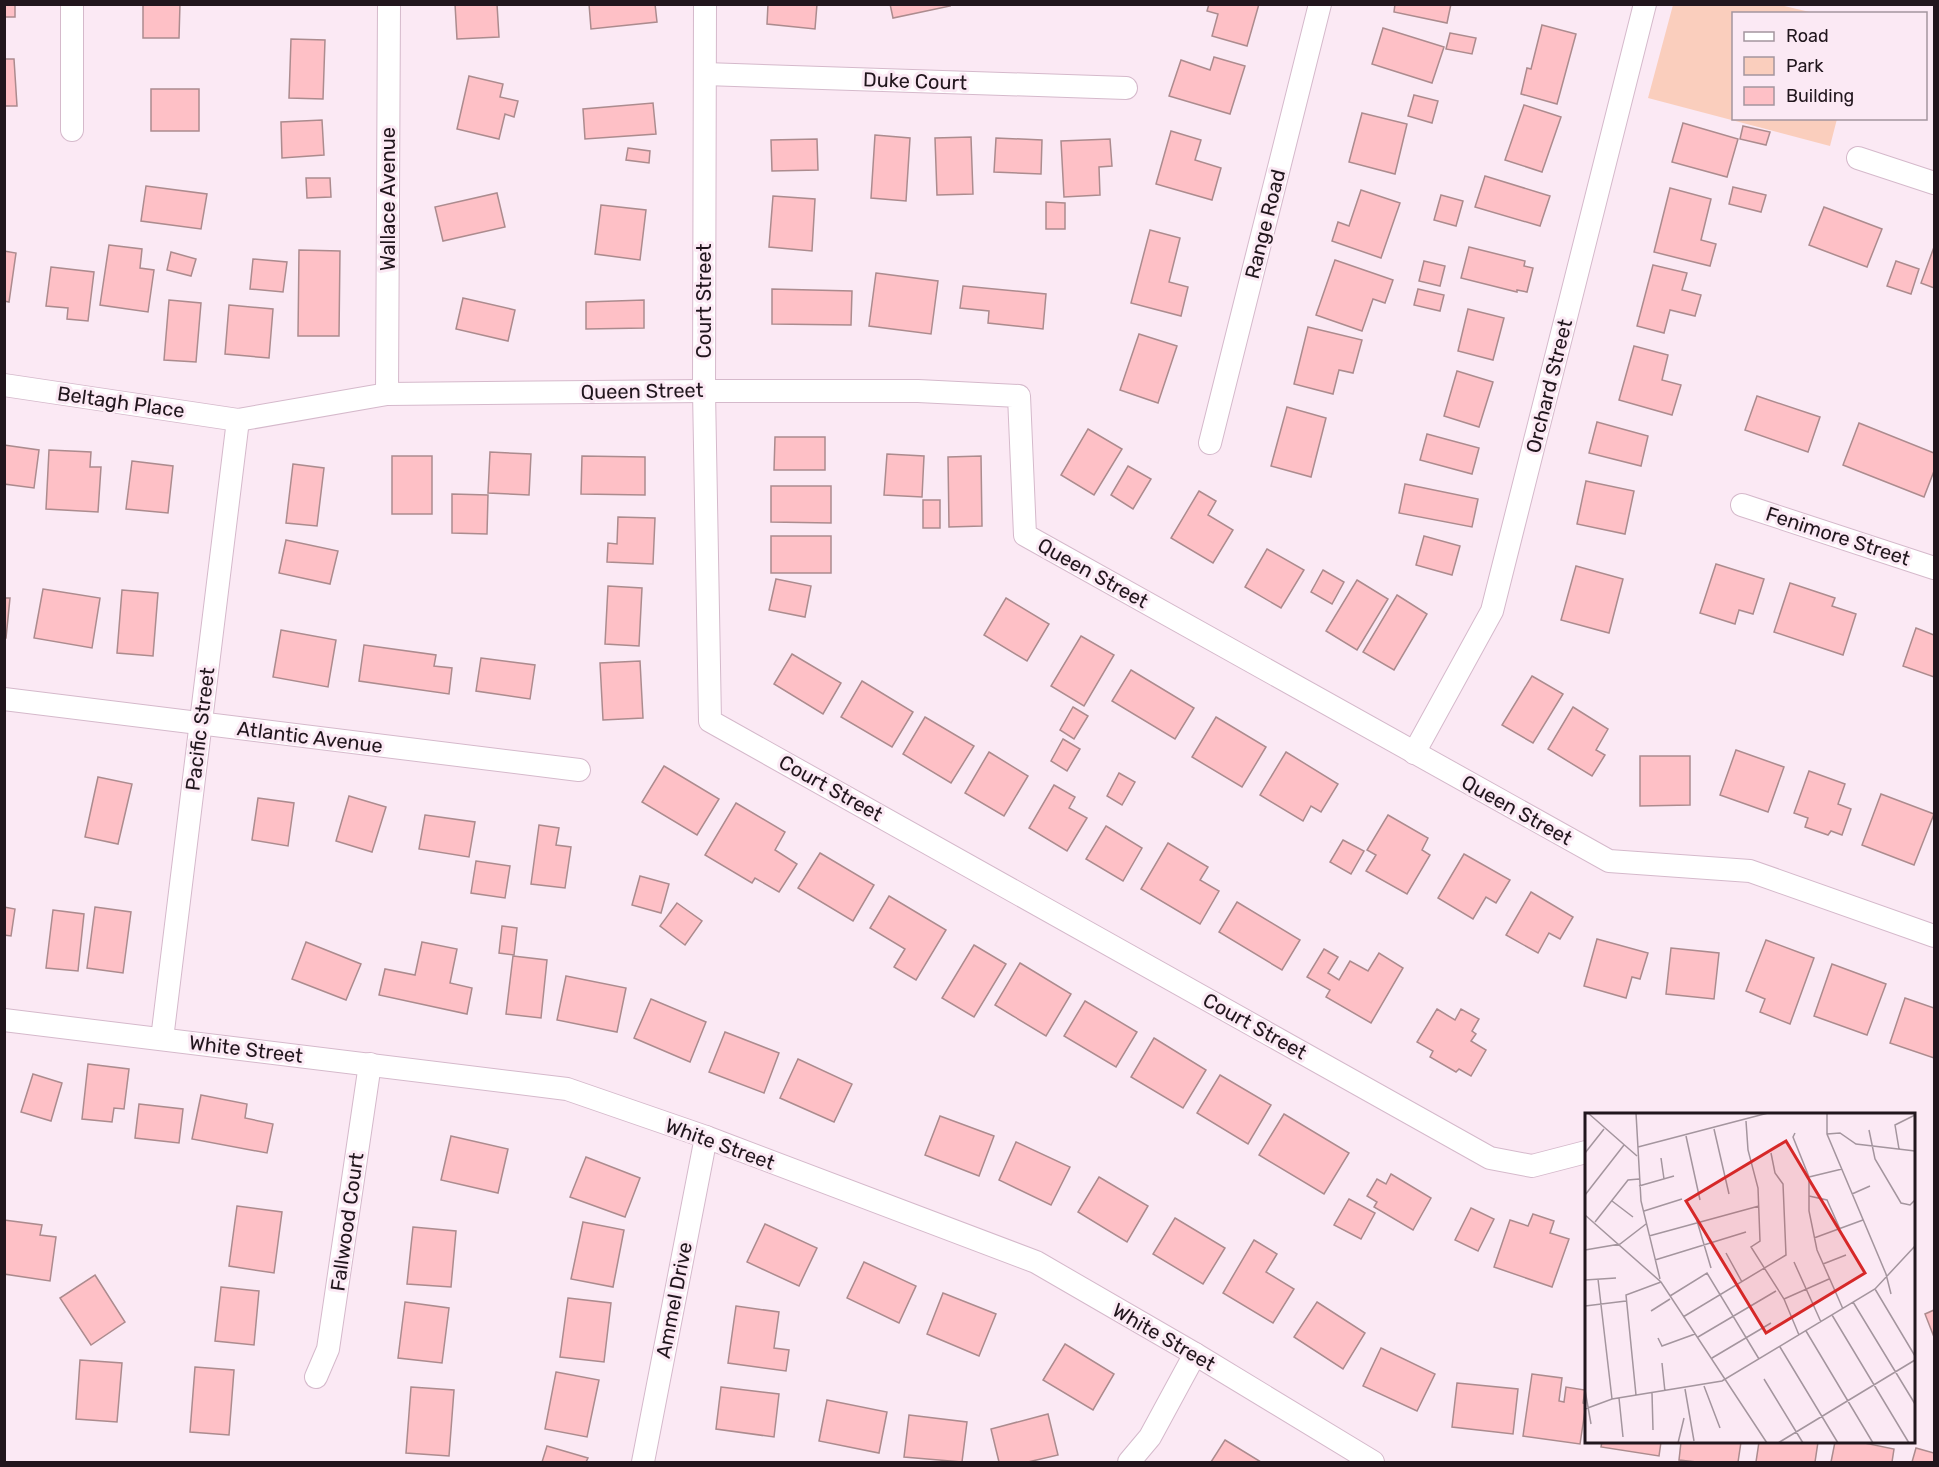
<svg xmlns="http://www.w3.org/2000/svg" width="1939" height="1467" font-family="Rubik,sans-serif">
	<rect width="100%" height="100%" fill="#fbe9f4"/>
	<polygon fill="#facebd" points="1673,5 1780,5 1814,13 1734,14 1734,118 1837,119 1830,146 1648,98"/>
	<g fill="#fec0c6" stroke="#ac8b8e" stroke-width="1.5">
		<rect x="4" y="4" width="11" height="13"/>
		<polygon points="143,4 180,4 179,38 143,38"/>
		<polygon points="455,4 497,4 499,37 457,39"/>
		<polygon points="589,4 655,4 657,22 591,29"/>
		<polygon points="768,4 817,4 815,29 767,24"/>
		<polygon points="890,4 949,4 950,6 893,18"/>
		<polygon points="1209,4 1259,4 1247,46 1212,36 1218,14 1207,11"/>
		<polygon points="1395,4 1451,4 1447,23 1394,12"/>
		<polygon points="1542,25 1576,34 1557,104 1521,94 1527,68 1531,69"/>
		<polygon points="1383,28 1444,47 1432,83 1372,64"/>
		<polygon points="1450,33 1476,38 1472,54 1446,49"/>
		<polygon points="291,39 325,40 323,99 289,98"/>
		<polygon points="1214,57 1245,66 1230,114 1169,96 1181,60 1210,70"/>
		<polygon points="4,59 14,59 17,106 4,106"/>
		<polygon points="469,76 503,84 500,97 518,101 514,117 505,114 499,139 457,129"/>
		<rect x="151" y="89" width="48" height="42"/>
		<polygon points="1414,95 1438,101 1432,123 1408,116"/>
		<polygon points="653,103 656,134 585,139 583,109"/>
		<polygon points="1524,105 1561,117 1542,172 1505,160"/>
		<polygon points="1362,113 1407,124 1395,174 1349,162"/>
		<polygon points="322,120 324,155 282,158 281,122"/>
		<polygon points="1683,123 1738,139 1727,177 1672,162"/>
		<polygon points="1743,126 1770,132 1766,145 1740,139"/>
		<polygon points="1171,131 1201,140 1195,160 1221,168 1212,200 1156,184"/>
		<polygon points="875,135 910,138 906,201 871,198"/>
		<polygon points="971,137 973,194 937,195 935,138"/>
		<polygon points="996,138 1042,140 1041,174 994,172"/>
		<polygon points="817,139 818,170 772,171 771,140"/>
		<polygon points="1110,139 1112,166 1099,167 1100,195 1064,197 1061,141"/>
		<polygon points="628,148 650,151 649,163 626,160"/>
		<polygon points="1485,176 1550,196 1540,226 1475,207"/>
		<polygon points="306,178 330,178 331,197 307,198"/>
		<polygon points="146,186 207,194 201,229 141,221"/>
		<polygon points="1733,187 1766,195 1761,212 1729,204"/>
		<polygon points="1670,188 1711,199 1701,240 1716,244 1710,266 1654,252"/>
		<polygon points="1361,190 1400,203 1381,258 1332,241 1338,222 1349,226"/>
		<polygon points="497,193 505,227 443,241 435,207"/>
		<polygon points="1441,195 1463,201 1456,226 1434,220"/>
		<polygon points="773,196 815,199 812,251 769,247"/>
		<polygon points="1046,202 1065,203 1065,229 1046,229"/>
		<polygon points="601,205 646,210 640,260 595,254"/>
		<polygon points="1824,207 1882,229 1867,267 1809,245"/>
		<polygon points="1150,230 1180,238 1169,282 1188,287 1181,316 1131,303"/>
		<polygon points="109,245 142,249 140,268 154,270 148,312 100,305"/>
		<polygon points="1469,247 1525,261 1524,266 1533,268 1527,292 1517,290 1517,292 1461,278"/>
		<polygon points="1934,247 1934,288 1921,283"/>
		<polygon points="299,250 340,251 339,336 298,336"/>
		<polygon points="4,251 16,253 9,302 4,301"/>
		<polygon points="171,252 196,259 191,276 167,270"/>
		<polygon points="253,259 287,262 283,292 250,289"/>
		<polygon points="1335,260 1393,280 1385,303 1373,299 1362,331 1316,315"/>
		<polygon points="1424,261 1445,266 1440,286 1419,281"/>
		<polygon points="1896,261 1919,269 1911,294 1887,286"/>
		<polygon points="1653,265 1687,273 1682,290 1701,295 1695,316 1670,310 1664,333 1637,326"/>
		<polygon points="51,267 94,272 88,321 67,319 68,308 46,306"/>
		<polygon points="876,273 938,281 931,334 869,326"/>
		<polygon points="963,286 1046,294 1043,329 988,323 989,311 960,308"/>
		<polygon points="772,289 852,291 851,325 772,324"/>
		<polygon points="1418,289 1444,295 1440,311 1414,305"/>
		<polygon points="463,298 515,310 508,341 456,329"/>
		<polygon points="169,300 201,303 196,362 164,360"/>
		<polygon points="644,300 644,328 586,329 586,302"/>
		<polygon points="229,305 273,309 269,358 225,354"/>
		<polygon points="1468,309 1504,318 1493,360 1458,351"/>
		<polygon points="1308,327 1362,340 1353,373 1339,370 1333,394 1294,384"/>
		<polygon points="1139,334 1177,346 1158,403 1120,390"/>
		<polygon points="1634,346 1668,355 1662,380 1681,385 1672,415 1619,400"/>
		<polygon points="1457,371 1493,382 1479,427 1444,416"/>
		<polygon points="1757,396 1820,417 1808,452 1745,430"/>
		<polygon points="1287,407 1326,418 1311,477 1271,466"/>
		<polygon points="1597,422 1648,436 1641,466 1589,453"/>
		<polygon points="1859,423 1934,453 1934,471 1924,497 1843,465"/>
		<polygon points="1088,429 1122,449 1094,495 1061,475"/>
		<polygon points="1427,434 1479,448 1472,474 1420,460"/>
		<polygon points="775,437 825,437 825,470 774,470"/>
		<polygon points="4,445 39,450 34,488 4,484"/>
		<polygon points="49,450 91,452 90,467 101,467 98,512 46,509"/>
		<polygon points="490,452 531,454 529,495 488,493"/>
		<polygon points="887,454 924,456 922,497 884,495"/>
		<rect x="392" y="456" width="40" height="58"/>
		<polygon points="582,456 645,457 645,495 581,494"/>
		<polygon points="981,456 982,526 949,527 948,457"/>
		<polygon points="132,461 173,466 168,513 126,509"/>
		<polygon points="293,464 324,468 317,526 286,523"/>
		<polygon points="1128,466 1151,479 1133,509 1111,495"/>
		<polygon points="1586,481 1634,491 1625,534 1577,524"/>
		<polygon points="1405,484 1478,499 1472,527 1399,513"/>
		<polygon points="771,486 831,486 831,523 771,522"/>
		<polygon points="1199,491 1216,501 1208,515 1233,530 1213,563 1171,538"/>
		<polygon points="452,494 488,495 487,534 452,533"/>
		<rect x="923" y="500" width="17" height="28"/>
		<polygon points="618,517 655,518 653,564 607,562 608,543 617,544"/>
		<rect x="771" y="536" width="60" height="37"/>
		<polygon points="1424,536 1460,546 1452,575 1416,565"/>
		<polygon points="286,540 338,551 330,584 279,573"/>
		<polygon points="1267,549 1304,570 1281,608 1245,587"/>
		<polygon points="1716,564 1764,579 1753,614 1739,610 1735,624 1700,613"/>
		<polygon points="1576,566 1623,579 1609,633 1561,620"/>
		<polygon points="1323,570 1344,582 1332,604 1311,592"/>
		<polygon points="776,579 811,586 805,617 769,610"/>
		<polygon points="1357,580 1388,599 1357,650 1326,631"/>
		<polygon points="1790,583 1835,598 1832,606 1856,614 1843,655 1774,632"/>
		<polygon points="608,586 642,588 639,646 605,644"/>
		<polygon points="43,589 100,598 92,648 34,638"/>
		<polygon points="122,590 158,593 153,656 117,653"/>
		<polygon points="1397,595 1427,614 1394,670 1363,652"/>
		<polygon points="4,598 10,598 6,638 4,638"/>
		<polygon points="1006,598 1049,624 1027,661 984,635"/>
		<polygon points="1916,628 1934,635 1934,677 1903,666"/>
		<polygon points="281,630 336,640 328,687 273,677"/>
		<polygon points="1081,636 1114,655 1084,706 1051,686"/>
		<polygon points="364,645 436,655 434,666 452,668 449,694 359,681"/>
		<polygon points="792,654 841,683 823,714 774,684"/>
		<polygon points="481,658 535,665 530,699 476,691"/>
		<polygon points="640,661 643,718 603,720 600,663"/>
		<polygon points="1131,670 1194,708 1175,739 1112,701"/>
		<polygon points="1532,676 1563,694 1533,743 1502,725"/>
		<polygon points="862,681 913,712 892,747 841,717"/>
		<polygon points="1073,707 1088,716 1074,739 1060,730"/>
		<polygon points="1573,707 1608,729 1596,750 1605,755 1592,776 1548,749"/>
		<polygon points="925,717 974,746 951,783 903,754"/>
		<polygon points="1216,717 1266,747 1242,787 1192,757"/>
		<polygon points="1063,739 1080,749 1067,771 1051,761"/>
		<polygon points="1736,750 1784,767 1768,812 1720,795"/>
		<polygon points="989,752 1028,776 1004,816 965,793"/>
		<polygon points="1286,752 1338,784 1321,812 1311,806 1303,821 1260,795"/>
		<polygon points="1640,756 1690,756 1690,805 1640,806"/>
		<polygon points="664,766 719,799 697,835 642,802"/>
		<polygon points="1809,771 1845,784 1838,804 1851,809 1842,835 1831,831 1828,835 1805,827 1808,818 1794,813"/>
		<polygon points="1119,773 1135,782 1122,805 1107,796"/>
		<polygon points="98,777 132,784 118,844 85,837"/>
		<polygon points="1054,785 1075,797 1069,808 1087,818 1067,851 1029,828"/>
		<polygon points="1881,794 1934,814 1914,865 1862,845"/>
		<polygon points="349,796 386,807 372,852 336,841"/>
		<polygon points="258,798 294,803 288,846 252,840"/>
		<polygon points="736,803 785,832 775,850 797,864 779,892 755,878 752,883 705,855"/>
		<polygon points="425,815 475,822 469,857 419,849"/>
		<polygon points="1388,815 1428,838 1422,850 1430,855 1407,894 1366,871 1376,855 1367,850"/>
		<polygon points="539,825 559,828 556,845 571,847 565,888 531,884"/>
		<polygon points="1106,826 1142,848 1123,881 1086,859"/>
		<polygon points="1343,840 1364,851 1351,874 1330,862"/>
		<polygon points="1168,843 1208,867 1200,880 1219,891 1200,924 1141,889"/>
		<polygon points="820,853 874,885 853,921 798,888"/>
		<polygon points="1464,854 1510,880 1496,903 1486,897 1473,919 1438,898"/>
		<polygon points="476,861 510,866 505,898 471,893"/>
		<polygon points="640,876 669,884 661,913 632,905"/>
		<polygon points="1531,892 1573,917 1560,939 1549,933 1538,953 1506,935"/>
		<polygon points="889,896 946,930 916,980 894,967 905,949 870,928"/>
		<polygon points="1237,902 1300,940 1282,970 1219,932"/>
		<polygon points="677,903 702,921 685,945 660,926"/>
		<polygon points="4,907 15,909 11,936 4,935"/>
		<polygon points="95,907 131,912 123,973 87,968"/>
		<polygon points="53,910 84,914 78,971 46,968"/>
		<polygon points="502,926 517,928 514,955 499,953"/>
		<polygon points="1597,939 1648,953 1640,979 1632,977 1626,998 1584,986"/>
		<polygon points="1766,940 1814,958 1790,1024 1760,1012 1765,999 1746,991"/>
		<polygon points="306,942 361,964 346,1000 292,979"/>
		<polygon points="422,942 457,949 450,983 472,988 467,1014 379,995 385,969 415,975"/>
		<polygon points="974,945 1006,964 974,1017 942,998"/>
		<polygon points="1671,948 1719,953 1714,999 1666,994"/>
		<polygon points="1324,949 1338,957 1328,973 1339,980 1350,961 1368,971 1379,953 1403,968 1371,1023 1326,997 1330,990 1307,977"/>
		<polygon points="513,956 547,960 541,1018 506,1014"/>
		<polygon points="1020,963 1071,994 1046,1036 995,1005"/>
		<polygon points="1832,964 1886,984 1867,1035 1814,1016"/>
		<polygon points="566,976 626,988 617,1032 557,1020"/>
		<polygon points="1905,998 1934,1008 1934,1058 1890,1043"/>
		<polygon points="651,999 706,1022 690,1062 634,1038"/>
		<polygon points="1085,1001 1137,1032 1116,1067 1064,1036"/>
		<polygon points="1437,1009 1455,1020 1461,1009 1479,1019 1472,1031 1476,1034 1471,1041 1486,1050 1471,1076 1459,1069 1456,1072 1430,1057 1433,1051 1417,1042"/>
		<polygon points="725,1032 779,1053 764,1093 709,1072"/>
		<polygon points="1154,1038 1206,1070 1183,1108 1131,1077"/>
		<polygon points="798,1059 852,1084 834,1122 780,1098"/>
		<polygon points="88,1064 129,1069 124,1109 114,1108 112,1122 82,1119"/>
		<polygon points="33,1074 62,1083 51,1121 21,1112"/>
		<polygon points="1220,1075 1271,1105 1248,1144 1197,1113"/>
		<polygon points="201,1095 247,1104 245,1118 273,1124 267,1153 192,1139"/>
		<polygon points="139,1104 183,1109 179,1143 135,1138"/>
		<polygon points="1284,1114 1349,1153 1324,1194 1259,1155"/>
		<polygon points="940,1116 994,1136 979,1176 925,1155"/>
		<polygon points="451,1136 508,1149 498,1193 441,1180"/>
		<polygon points="1016,1142 1070,1167 1051,1205 999,1180"/>
		<polygon points="586,1157 640,1178 625,1217 570,1197"/>
		<polygon points="1391,1174 1431,1198 1413,1230 1374,1207 1377,1202 1367,1196 1377,1179 1386,1184"/>
		<polygon points="1099,1177 1148,1206 1127,1242 1078,1212"/>
		<polygon points="1349,1199 1375,1213 1361,1239 1334,1225"/>
		<polygon points="237,1206 282,1212 274,1273 229,1266"/>
		<polygon points="1471,1208 1494,1219 1478,1251 1455,1240"/>
		<polygon points="1533,1214 1554,1221 1550,1233 1569,1239 1552,1287 1494,1267 1510,1220 1528,1226"/>
		<polygon points="1175,1218 1225,1248 1203,1284 1153,1254"/>
		<polygon points="4,1220 42,1225 40,1235 56,1237 50,1281 4,1274"/>
		<polygon points="583,1222 624,1230 613,1287 571,1279"/>
		<polygon points="765,1224 817,1248 799,1286 747,1262"/>
		<polygon points="413,1227 456,1231 451,1287 407,1284"/>
		<polygon points="1254,1240 1277,1254 1266,1272 1294,1289 1273,1323 1223,1293"/>
		<polygon points="864,1262 916,1286 899,1323 847,1298"/>
		<polygon points="95,1275 125,1322 91,1345 60,1298"/>
		<polygon points="221,1287 259,1291 254,1345 215,1341"/>
		<polygon points="943,1293 996,1314 979,1356 927,1334"/>
		<polygon points="568,1298 611,1303 604,1362 560,1357"/>
		<polygon points="405,1302 449,1308 442,1363 398,1358"/>
		<polygon points="1317,1302 1365,1333 1343,1369 1294,1337"/>
		<polygon points="736,1306 779,1312 774,1348 789,1350 786,1371 728,1363"/>
		<polygon points="1934,1310 1934,1337 1925,1314"/>
		<polygon points="1065,1344 1114,1374 1093,1410 1043,1380"/>
		<polygon points="1381,1348 1435,1374 1417,1411 1363,1386"/>
		<polygon points="80,1360 122,1363 117,1422 76,1419"/>
		<polygon points="195,1367 234,1370 229,1435 190,1432"/>
		<polygon points="556,1372 599,1380 587,1437 545,1429"/>
		<polygon points="1532,1374 1562,1378 1559,1401 1564,1402 1566,1387 1585,1390 1583,1403 1586,1404 1580,1444 1523,1436"/>
		<polygon points="1457,1383 1518,1389 1513,1434 1452,1427"/>
		<polygon points="411,1387 454,1390 449,1456 406,1453"/>
		<polygon points="721,1387 779,1394 774,1437 716,1429"/>
		<polygon points="827,1400 887,1412 879,1453 819,1441"/>
		<polygon points="1048,1414 1058,1455 1028,1462 999,1462 991,1429"/>
		<polygon points="909,1415 967,1422 962,1462 904,1457"/>
		<polygon points="1225,1440 1261,1462 1211,1462"/>
		<polygon points="1602,1442 1661,1442 1659,1456 1601,1447"/>
		<polygon points="1681,1442 1741,1442 1738,1462 1697,1462 1679,1460"/>
		<polygon points="1759,1442 1818,1442 1815,1462 1756,1462"/>
		<polygon points="1835,1442 1864,1442 1864,1443 1894,1449 1892,1462 1831,1462"/>
		<polygon points="547,1446 588,1458 586,1462 542,1462"/>
		<polygon points="1916,1448 1934,1453 1934,1462 1912,1462"/>
	</g>
	<g fill="none" stroke-linecap="round" stroke-linejoin="round">
		<g stroke="#d5b9cb" stroke-width="24">
			<g id="minor">
				<polyline points="705,4 704,391 710,721 1490,1158 1532,1166 1586,1152"/>
				<polyline points="705,74 1126,88"/>
				<polyline points="72,130 72,4"/>
				<polyline points="1858,158 1934,183"/>
				<polyline points="4,385 238,420 387,394 704,391 918,391 1019,396 1025,535 1609,861 1750,871 1934,936"/>
				<polyline points="387,394 389,4"/>
				<polyline points="1210,443 1320,4"/>
				<polyline points="1742,505 1934,568"/>
				<polyline points="4,699 579,770"/>
				<polyline points="1414,753 1492,611 1645,4"/>
				<polyline points="4,1020 567,1089 706,1137 1036,1262 1195,1354 1373,1462"/>
				<polyline points="162,1039 238,420"/>
				<polyline points="316,1377 328,1349 370,1064"/>
				<polyline points="643,1462 706,1137"/>
				<polyline points="1129,1462 1150,1437 1195,1354"/>
			</g>
		</g>
		<use href="#minor" stroke="#fff" stroke-width="22"/>
	</g>
	<g text-anchor="middle" dominant-baseline="central" stroke-width="6" stroke-linejoin="round" paint-order="stroke">
		<g font-size="20" fill="#21161d" stroke="#fbe9f4">
			<text transform="translate(915 81) rotate(2)">Duke Court</text>
			<text transform="translate(388 199) rotate(-90)">Wallace Avenue</text>
			<text transform="translate(1265 224) rotate(-76)">Range Road</text>
			<text transform="translate(704 301) rotate(-90)">Court Street</text>
			<text transform="translate(1549 386) rotate(-76)">Orchard Street</text>
			<text transform="translate(642 391) rotate(-1)">Queen Street</text>
			<text transform="translate(121 402) rotate(8)">Beltagh Place</text>
			<text transform="translate(1838 536) rotate(18)">Fenimore Street</text>
			<text transform="translate(1093 573) rotate(29)">Queen Street</text>
			<text transform="translate(200 729) rotate(-83)">Pacific Street</text>
			<text transform="translate(310 737) rotate(7)">Atlantic Avenue</text>
			<text transform="translate(831 788) rotate(29)">Court Street</text>
			<text transform="translate(1517 810) rotate(29)">Queen Street</text>
			<text transform="translate(1255 1026) rotate(29)">Court Street</text>
			<text transform="translate(246 1049) rotate(7)">White Street</text>
			<text transform="translate(720 1144) rotate(20)">White Street</text>
			<text transform="translate(347 1222) rotate(-82)">Fallwood Court</text>
			<text transform="translate(674 1300) rotate(-79)">Ammel Drive</text>
			<text transform="translate(1164 1337) rotate(30)">White Street</text>
		</g>
	</g>
	<g transform="translate(1585 1113)">
		<rect width="330" height="330" fill="#fbe9f4"/>
		<path fill="none" stroke="#a4959e" stroke-width="1.5" d="M3 0 52 43M51 0 56 88 75 166M242 0V21L301 161 306 181M161 8 163 37 173 75 175 128 166 134 199 186 214 222M129 16 144 81M284 17 290 46 316 90 325 92 330 87M210 20 208 24 224 64V98L232 137 258 196M242 21 255 20 271 31 330 38M101 23 115 87M53 34 183 0M314 36 310 12 330 2M0 40 19 16M76 45 79 66M224 64 257 56M54 73 89 63M267 81 285 73M0 82 39 32M224 83 242 87 255 116M27 88 48 104M59 98 97 86M0 102 76 169 182 330M112 108 126 155M10 109 43 67 54 66M64 123 174 93M229 125 278 107M0 137 35 131 61 111M141 140 157 169M70 147 161 119M209 149 236 209M238 151 261 142M13 166 27 286M0 167 31 165M290 176 330 243M85 183 122 160 174 246M199 186 244 166M268 189 330 291M0 193 41 188M66 198 85 186M247 202 324 330M98 204 201 142 198 71 190 60 186 40M221 218 288 330M113 224 191 178M73 225 77 233 110 221M195 234 253 330M127 245 186 210M77 250 80 279M179 266 218 330M119 273 135 315M100 276 109 328M0 277 6 311M67 280 68 317M51 282 41 182 76 169M34 285 38 324M0 296 27 286 137 268 290 176 330 133M93 330 99 305M193 330 330 247"/>
		<path fill="#d62828" fill-opacity="0.15" stroke="#d62828" stroke-width="3" d="M201 28 280 160 181 220 101 88Z"/>
		<rect width="330" height="330" fill="none" stroke="#21161d" stroke-width="3"/>
	</g>
	<rect width="1939" height="1467" fill="none" stroke="#21161d" stroke-width="12"/>
	<rect x="1732" y="12" width="195" height="108" fill="#fbe9f4" stroke="#a4959e" stroke-width="1.5"/>
	<rect x="1744" y="32" width="30" height="9" fill="#ffffff" stroke="#a4959e" stroke-width="1.5"/>
	<text x="1786" y="42" font-size="18" fill="#21161d">Road</text>
	<rect x="1744" y="57" width="30" height="18" fill="#facebd" stroke="#a4959e" stroke-width="1.5"/>
	<text x="1786" y="72" font-size="18" fill="#21161d">Park</text>
	<rect x="1744" y="87" width="30" height="18" fill="#fec0c6" stroke="#a4959e" stroke-width="1.5"/>
	<text x="1786" y="102" font-size="18" fill="#21161d">Building</text>
</svg>
